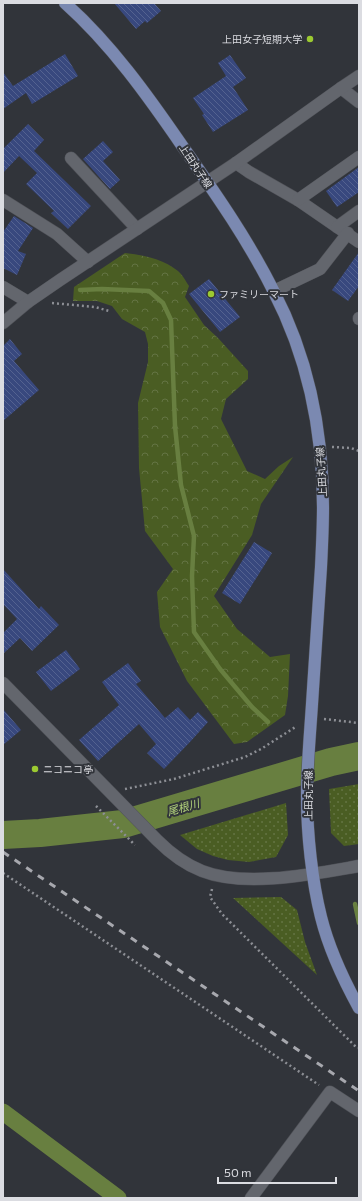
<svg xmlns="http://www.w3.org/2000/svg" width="362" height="1201" font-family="Commissioner,'Noto Sans JP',sans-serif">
	<defs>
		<pattern id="grass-dots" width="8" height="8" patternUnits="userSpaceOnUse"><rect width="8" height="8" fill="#4a5d23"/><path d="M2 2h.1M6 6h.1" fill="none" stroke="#647443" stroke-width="1.8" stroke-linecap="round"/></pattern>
		<pattern id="forest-crowns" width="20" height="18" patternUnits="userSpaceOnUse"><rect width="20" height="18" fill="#4a5d23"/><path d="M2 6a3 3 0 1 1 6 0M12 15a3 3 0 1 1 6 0" fill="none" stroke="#647443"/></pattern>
		<pattern id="building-back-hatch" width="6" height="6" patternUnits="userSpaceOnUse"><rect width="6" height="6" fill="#38487e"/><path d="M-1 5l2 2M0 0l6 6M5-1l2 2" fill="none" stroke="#546290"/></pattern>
	</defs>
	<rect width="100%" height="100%" fill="#31343a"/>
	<g fill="url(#grass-dots)">
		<polygon points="359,784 359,844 344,846 331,833 329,789"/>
		<polygon points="286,803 288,835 276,857 249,862 228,860 213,856 197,849 180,835"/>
		<polygon points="281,897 297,910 305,942 317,975 233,898"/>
	</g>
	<path fill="url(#forest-crowns)" d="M125 253C144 255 163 259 178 271 183 275 186 282 189 286L185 297 204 325 218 338 248 371V379L226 399 221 419 247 471 265 479 279 466 293 457 261 504 252 535 214 596 237 629 270 657 290 654 288 696 285 715 247 742 234 744 187 681 160 627 157 592 173 569 145 531 139 468 138 403 148 362V344L145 332 122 319 112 306 97 301H73L74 287Z"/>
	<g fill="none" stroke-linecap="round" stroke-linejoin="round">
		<g stroke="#687f40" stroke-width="4.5">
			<polyline points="80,290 102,289 149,291 163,303 171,320 175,426 181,485 194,536 192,576 194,632 220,669 252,707 268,722"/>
			<polyline points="355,904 359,923"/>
		</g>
		<polyline stroke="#687f40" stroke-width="17" points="3,1112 118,1198"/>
		<polyline stroke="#687f40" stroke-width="28" points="3,835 40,833 123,824 331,762 359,756"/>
	</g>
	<g fill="url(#building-back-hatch)">
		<polygon points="114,3 154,3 161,11 147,23 145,21 136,29"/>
		<polygon points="65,54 78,76 32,104 26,93 3,109 3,72 13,86"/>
		<polygon points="230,55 246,78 233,87 248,110 213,132 202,115 204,114 193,98 226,76 218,63"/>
		<polygon points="28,124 44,140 34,151 91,206 68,229 51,213 54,211 26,184 37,173 19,156 3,173 3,149"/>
		<polygon points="103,141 113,152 103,161 120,180 110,189 83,159"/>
		<polygon points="359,167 359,192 337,207 326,191"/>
		<polygon points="14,216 33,228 18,251 26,254 17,275 3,268 3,232"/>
		<polygon points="359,252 359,286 348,301 332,290"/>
		<polygon points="209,279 240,317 220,332 189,294"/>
		<polygon points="10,339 22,354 14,361 39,390 3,421 3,346"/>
		<polygon points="254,542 272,553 240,604 222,593"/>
		<polygon points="3,569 39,609 41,606 59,625 32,651 20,638 3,654 3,633 17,619 3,604"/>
		<polygon points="66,650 80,669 51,691 36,672"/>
		<polygon points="128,663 141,681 136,684 165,718 178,707 190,720 198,712 208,722 190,742 164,769 147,753 156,744 139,724 98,761 79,740 119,705 102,682"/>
		<polygon points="3,709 21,730 3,745"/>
	</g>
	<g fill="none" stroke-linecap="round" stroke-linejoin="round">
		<g stroke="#4f5157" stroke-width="13">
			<g id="minor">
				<polyline points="341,88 359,102"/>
				<polyline points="71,158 137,229"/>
				<polyline points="236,163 249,172 298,200 359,242"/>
				<polyline points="3,200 57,234 88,262"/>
				<polyline points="298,200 359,157"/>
				<polyline points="337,227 359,211"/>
				<polyline points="3,287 28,302"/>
				<polyline points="274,291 320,269 348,233"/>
				<polyline points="359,319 359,318"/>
				<polyline points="3,323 28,302 60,280 236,163 341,88 359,76"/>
				<path d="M3 683 157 840C170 853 184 864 202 871 245 888 313 874 359 866"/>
				<polyline points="251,1198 330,1092 359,1111"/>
			</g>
		</g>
		<g stroke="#4f5157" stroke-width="13">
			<path id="major" d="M65 3C111 44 148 96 183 147 215 193 248 240 273 290 308 357 323 432 323 507 323 527 322 547 321 567 318 613 315 659 312 704 310 735 307 766 307 797 307 834 312 881 321 917 329 949 343 979 359 1008"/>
		</g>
		<g stroke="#8d8f95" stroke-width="2.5" stroke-dasharray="2 3" stroke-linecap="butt">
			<polyline points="52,303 95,307 109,311"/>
			<polyline points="332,447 351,448 359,451"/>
			<polyline points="324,719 359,723"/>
			<polyline points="125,789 174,779 245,757 261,749 297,726"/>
			<polyline points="96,806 135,845"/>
			<polyline points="3,873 319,1085"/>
			<polyline points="212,889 210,897 222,914 357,1048 359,1048"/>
		</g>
		<use href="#minor" stroke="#63666d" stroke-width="12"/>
		<use href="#major" stroke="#7b89b1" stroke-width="12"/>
		<polyline stroke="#a7a8ae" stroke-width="3" stroke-dasharray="7 7" stroke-linecap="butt" points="3,852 359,1091"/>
	</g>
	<g fill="#9cca31" stroke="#31343a" stroke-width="1.5">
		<circle cx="310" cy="39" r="4"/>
		<circle cx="211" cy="294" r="4"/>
		<circle cx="35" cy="769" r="4"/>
	</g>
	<g text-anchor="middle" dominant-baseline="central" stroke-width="4" stroke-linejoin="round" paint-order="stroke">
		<g font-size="10" fill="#dbdce1" stroke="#31343a" text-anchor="start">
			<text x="302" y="39" text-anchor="end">上田女子短期大学</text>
			<text x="219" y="294">ファミリーマート</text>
			<text x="43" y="769">ニコニコ亭</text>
		</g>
		<g font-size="10" fill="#dbdce1" stroke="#31343a">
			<text transform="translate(196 166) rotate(56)">上田丸子線</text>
			<text transform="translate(321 472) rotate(-94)">上田丸子線</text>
			<text transform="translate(308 795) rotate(-90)">上田丸子線</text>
		</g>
		<g font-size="11" font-style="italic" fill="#b5d67c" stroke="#31343a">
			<text transform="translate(183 807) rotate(-16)">尾根川</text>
		</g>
	</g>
	<rect width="362" height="1201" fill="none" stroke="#dbdce1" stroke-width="8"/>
	<path d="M218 1177v6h118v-6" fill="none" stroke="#dbdce1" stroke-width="2"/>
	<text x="224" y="1177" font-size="12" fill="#dbdce1" stroke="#31343a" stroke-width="3" paint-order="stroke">50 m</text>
</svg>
